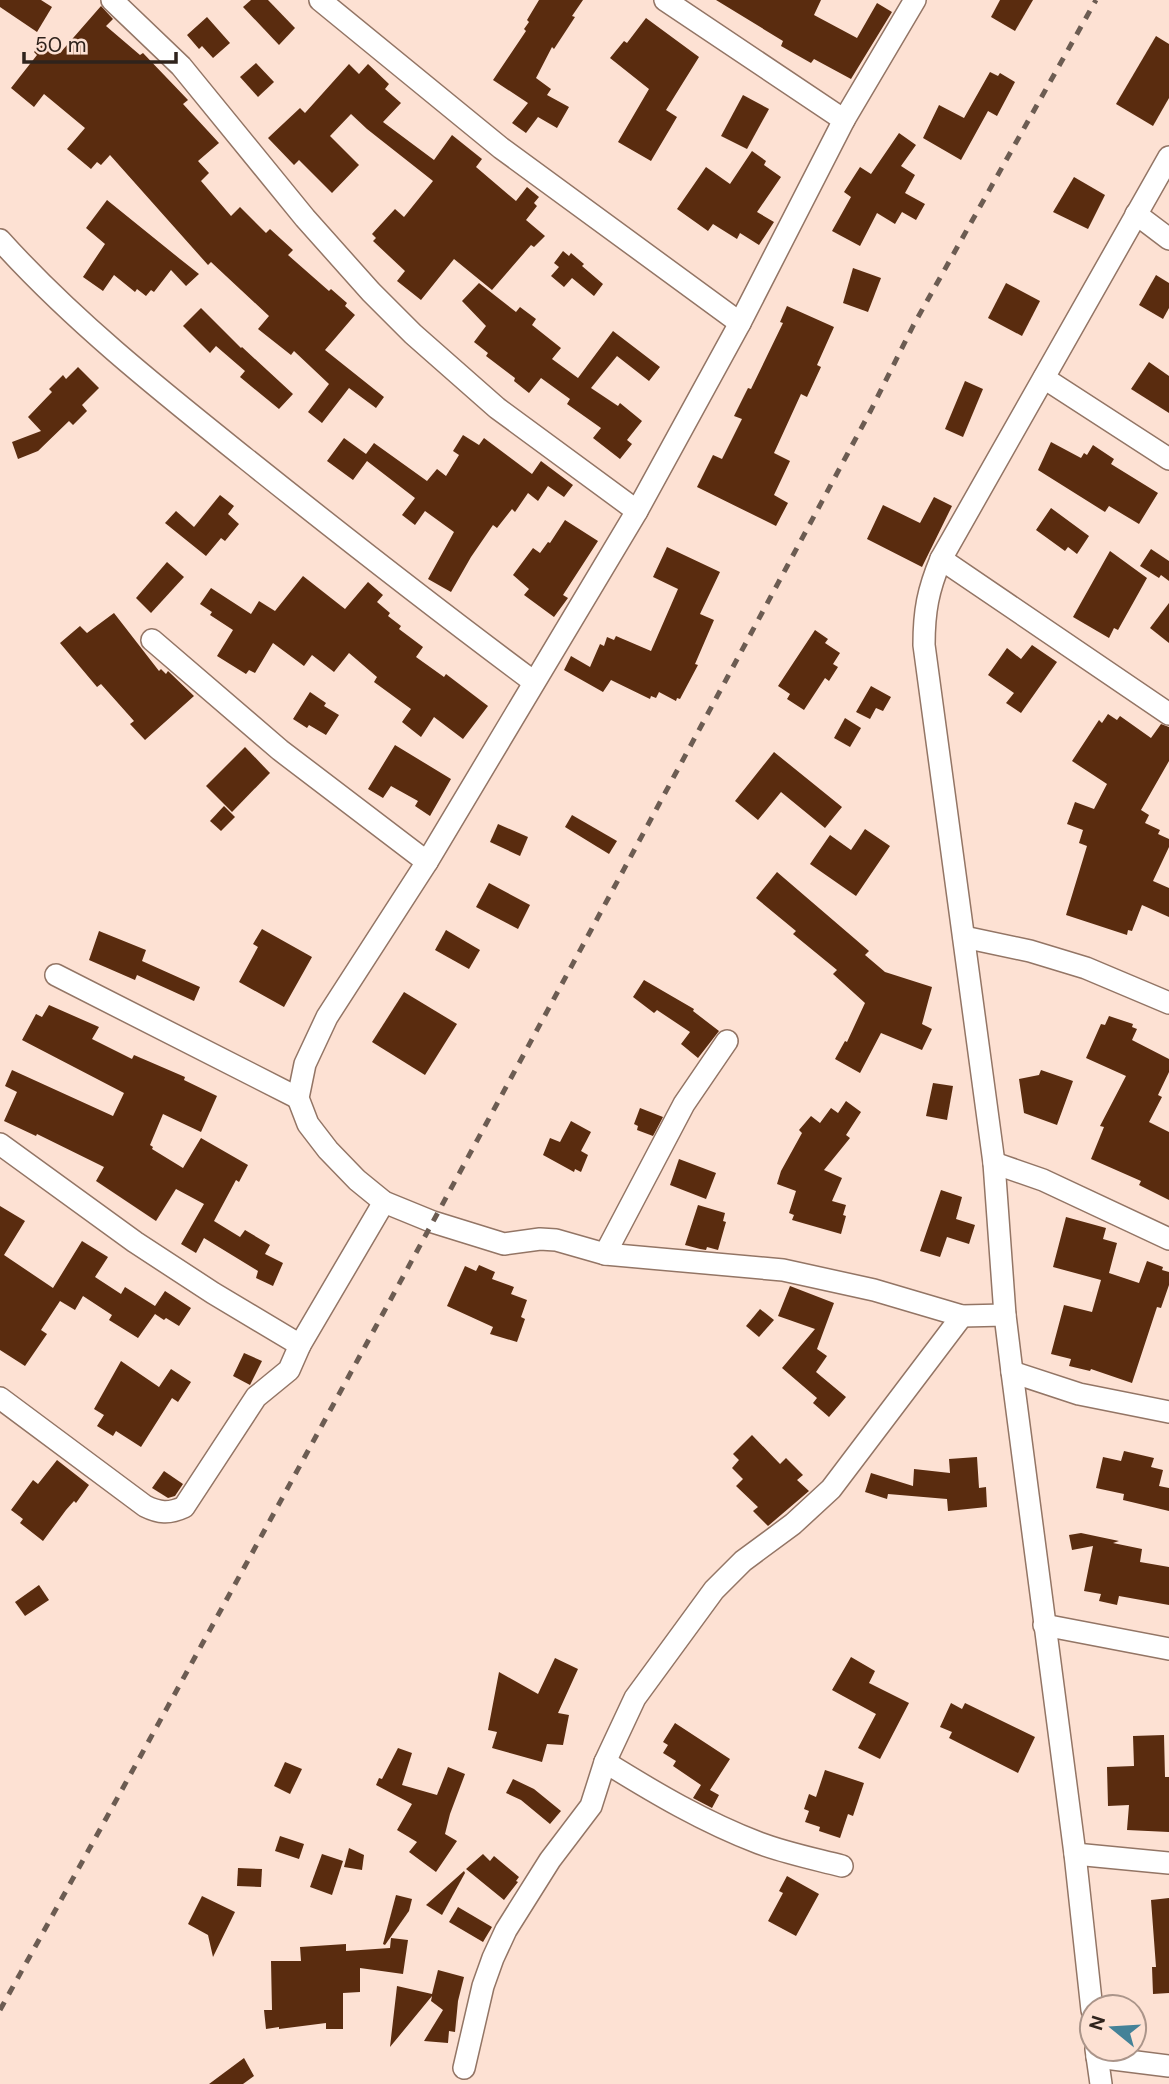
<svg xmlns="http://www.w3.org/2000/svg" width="1169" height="2084" font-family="'DM Sans',sans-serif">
	<rect width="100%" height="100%" fill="#fde1d3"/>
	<g fill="#5a2c0f">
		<polygon points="0,0 41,0 52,7 37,32 0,7"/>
		<polygon points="251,0 268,0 295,28 279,45 243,7"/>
		<polygon points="539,0 583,0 572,16 575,17 554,49 552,47 536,78 551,89 547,95 569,107 557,128 538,117 526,133 512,123 528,103 493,80 526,31 524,29 529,22 527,20"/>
		<polygon points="716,0 821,0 814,15 857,38 877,3 892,12 851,79 814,59 811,63 781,46 783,41"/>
		<polygon points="1000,0 1033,0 1015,31 991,17"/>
		<polygon points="101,6 113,19 106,26 140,55 143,53 188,100 183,104 219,143 198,161 209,173 201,181 231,216 240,207 266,233 270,229 293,250 288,255 329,291 331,289 347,303 345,306 355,315 325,350 384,397 376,408 349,388 322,423 308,412 329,384 294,351 291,355 258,329 269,316 211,262 208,265 110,155 101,165 97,162 91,169 67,149 85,128 44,94 34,107 11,88 37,55 34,52 44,39 60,53"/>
		<polygon points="207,17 230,43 213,58 202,46 199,49 187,35"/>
		<polygon points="646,18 699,57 666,110 677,117 651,161 618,142 649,89 610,58 624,41 627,43"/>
		<polygon points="1156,36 1169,44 1169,98 1153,126 1116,104"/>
		<polygon points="256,63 274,82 258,97 240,77"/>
		<polygon points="349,64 359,74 368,64 389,84 385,89 401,103 383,122 434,160 452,135 482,159 476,167 516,201 527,187 539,197 534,203 537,206 526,220 545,236 534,247 531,245 492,290 454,259 421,300 397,281 405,271 373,241 376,238 372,234 395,209 404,217 433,181 367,129 351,114 330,136 359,165 332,193 299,160 294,165 268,138 300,108 305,113"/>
		<polygon points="990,72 998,76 1000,73 1015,82 997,116 988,111 961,160 923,138 939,105 964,118"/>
		<polygon points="743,95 769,109 747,149 721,136"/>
		<polygon points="899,133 916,145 901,166 915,175 905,193 925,204 916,220 902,212 895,224 877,213 860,246 832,231 851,197 844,192 860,167 871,174"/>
		<polygon points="752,151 766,161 764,165 781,177 757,212 774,222 759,245 740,233 737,239 713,224 708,231 677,209 706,167 730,184"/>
		<polygon points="1074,177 1105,195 1088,229 1053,212"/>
		<polygon points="107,200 180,259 199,274 186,286 171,270 154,292 151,290 146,296 137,289 135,292 114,275 103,291 83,277 105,244 86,228"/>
		<polygon points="563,251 569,256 571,253 584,264 582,266 603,284 594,296 572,278 564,287 551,276 559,267 554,263"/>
		<polygon points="853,268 881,278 868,312 843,303"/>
		<polygon points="1156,275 1169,283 1169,308 1163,319 1139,305"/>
		<polygon points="479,283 516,312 520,307 536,319 532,325 561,348 552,359 578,378 613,331 660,367 649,381 617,356 591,388 618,406 620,403 642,421 627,440 632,444 620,459 593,438 601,428 567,404 570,399 541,378 529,393 514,381 515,378 486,356 488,353 474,342 486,326 462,301"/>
		<polygon points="1006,283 1040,301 1022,336 988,318"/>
		<polygon points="787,306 834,327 817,365 821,367 807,397 801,394 774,453 790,461 774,495 788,503 776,526 697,487 713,455 722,459 742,419 734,416 748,388 751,389 783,323 780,322"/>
		<polygon points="201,308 241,348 242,347 293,394 279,409 240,377 245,371 216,346 210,353 183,326"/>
		<polygon points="1149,362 1169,376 1169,413 1131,389"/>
		<polygon points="78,367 99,388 82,405 87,411 73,425 69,421 38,451 18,459 12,442 41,431 28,417 52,392 49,389 63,375 66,379"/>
		<polygon points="965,381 983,389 963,437 945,429"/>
		<polygon points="463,435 479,445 484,438 532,474 541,461 573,485 564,497 548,486 538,501 528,493 515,512 512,509 497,528 493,525 471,557 451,592 428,579 454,532 425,511 415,525 402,515 415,498 367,461 353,480 327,461 344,438 366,454 374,443 427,481 437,469 446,476 459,455 453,451"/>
		<polygon points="1051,442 1081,458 1084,453 1087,455 1093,445 1114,459 1111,464 1158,493 1139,524 1109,506 1105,512 1038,470"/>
		<polygon points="220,495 234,506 228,514 239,524 225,541 221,538 206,556 165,523 176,511 194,527"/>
		<polygon points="934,497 952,506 922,567 867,539 883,505 920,523"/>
		<polygon points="1051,508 1089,536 1077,554 1068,547 1065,551 1036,530"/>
		<polygon points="565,520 598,541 563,595 568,598 554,617 524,595 529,589 513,575 533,548 540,553 548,542 550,543"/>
		<polygon points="667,547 720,572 700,614 714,620 695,664 698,665 680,699 677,698 676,701 659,692 656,698 651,696 650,699 611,680 603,692 564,670 571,656 590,667 600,644 604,646 607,637 614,640 616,636 651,651 678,589 653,577"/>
		<polygon points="1151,549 1169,561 1169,581 1161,575 1159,578 1140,566"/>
		<polygon points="1110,551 1147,578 1118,630 1114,628 1109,638 1073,617"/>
		<polygon points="167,562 184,577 151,613 136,598"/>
		<polygon points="303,576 345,609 368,582 383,595 377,602 390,613 388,616 401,626 399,629 423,647 416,657 444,677 446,674 488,706 463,739 434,717 421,737 407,726 402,722 411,709 374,682 377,677 349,653 334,672 312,655 304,666 273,643 255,673 249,670 246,674 217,656 233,630 210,615 212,612 200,604 211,588 251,614 259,601 275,611"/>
		<polygon points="1169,603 1169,643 1150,628"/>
		<polygon points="114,613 159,671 161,669 166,674 168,671 194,696 145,740 130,724 134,721 101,684 97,687 60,643 80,626 87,633"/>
		<polygon points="815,630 828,639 825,643 840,653 833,664 838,667 829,681 825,678 804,710 787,699 790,694 778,686"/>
		<polygon points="1032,645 1057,662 1021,713 1006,703 1014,693 988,675 1007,648 1021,659"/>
		<polygon points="871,686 891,697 883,711 876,708 870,719 856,712"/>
		<polygon points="310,692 326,703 324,706 339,715 326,735 309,725 307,728 293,719"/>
		<polygon points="1108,714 1117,720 1120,716 1151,738 1161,724 1169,727 1169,761 1141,810 1149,815 1145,823 1160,830 1158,834 1169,839 1169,847 1153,881 1169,888 1169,917 1142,905 1132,931 1128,930 1127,935 1066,915 1087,846 1079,843 1083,830 1067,824 1075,802 1094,809 1107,784 1072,761 1099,720 1102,723"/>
		<polygon points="845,718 861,728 850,747 834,738"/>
		<polygon points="395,745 451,779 430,816 415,806 418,801 391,786 383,798 368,789"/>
		<polygon points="245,747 270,773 232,812 206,786"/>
		<polygon points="774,752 842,807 825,828 781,792 758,820 735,801"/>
		<polygon points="224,806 235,817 221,831 210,821"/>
		<polygon points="572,815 617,841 609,854 565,827"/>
		<polygon points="498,824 528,837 520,856 490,842"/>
		<polygon points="865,829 890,846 856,896 810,864 830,835 851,850"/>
		<polygon points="777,872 869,951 865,955 885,972 932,987 922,1024 932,1029 922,1050 881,1033 860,1073 835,1059 845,1041 847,1042 865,1003 833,974 837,970 793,934 796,931 756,898"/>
		<polygon points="489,883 530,905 518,929 476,907"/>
		<polygon points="262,929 312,957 284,1007 239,982 258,947 253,944"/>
		<polygon points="446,930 480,950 469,969 435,950"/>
		<polygon points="99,931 146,950 142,961 200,987 194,1001 137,975 135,980 89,960"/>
		<polygon points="644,980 694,1009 693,1011 719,1031 698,1058 681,1044 690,1032 657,1010 654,1013 633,997"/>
		<polygon points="404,992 457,1024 425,1075 372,1042"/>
		<polygon points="49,1005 99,1027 92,1039 132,1059 134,1055 185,1077 184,1080 217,1096 201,1132 163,1114 150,1145 153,1147 152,1149 183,1168 201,1138 248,1165 239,1182 236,1180 214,1221 240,1237 245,1230 270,1245 265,1254 283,1263 273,1286 256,1278 258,1271 204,1238 196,1253 181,1244 204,1204 176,1189 156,1221 96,1181 104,1167 37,1134 36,1136 4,1121 17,1092 5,1086 12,1070 113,1116 124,1093 22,1040 36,1014 42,1017"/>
		<polygon points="1109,1016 1133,1024 1132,1027 1137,1029 1132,1040 1169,1059 1169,1072 1158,1095 1162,1097 1149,1122 1169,1132 1169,1200 1139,1185 1141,1181 1091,1159 1104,1127 1100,1126 1126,1076 1086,1058 1101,1024 1105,1025"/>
		<polygon points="1041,1070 1073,1081 1057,1125 1024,1113 1019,1079 1039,1075"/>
		<polygon points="933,1083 953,1086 947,1120 926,1116"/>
		<polygon points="846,1101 861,1112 846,1135 850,1138 824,1170 842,1178 832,1201 846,1205 843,1215 846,1216 841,1234 792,1220 794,1215 789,1213 796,1191 777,1184 781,1171 802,1133 799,1130 811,1116 820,1123 831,1108 838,1113"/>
		<polygon points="640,1108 663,1117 653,1136 637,1130 638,1126 634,1124"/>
		<polygon points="571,1121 591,1132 581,1151 588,1155 581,1172 575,1169 574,1172 543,1155 550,1138 560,1142"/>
		<polygon points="679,1159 716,1173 706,1199 670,1185"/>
		<polygon points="941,1190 962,1197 956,1219 975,1225 969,1244 947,1237 940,1257 920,1251"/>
		<polygon points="698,1205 725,1213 723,1221 726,1222 718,1250 707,1247 706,1250 700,1249 685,1245"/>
		<polygon points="0,1206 25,1221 4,1255 53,1288 82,1241 108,1257 95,1277 121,1294 125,1287 155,1306 165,1291 191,1308 179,1326 166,1318 164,1320 155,1314 138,1338 109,1320 112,1315 83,1296 75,1310 60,1301 41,1330 47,1334 25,1366 0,1350"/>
		<polygon points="1066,1217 1106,1228 1103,1239 1117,1243 1109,1273 1139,1283 1147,1261 1163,1267 1162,1270 1169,1272 1169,1285 1161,1308 1157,1307 1132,1383 1091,1369 1090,1371 1069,1366 1071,1359 1051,1354 1064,1305 1092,1312 1101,1280 1053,1267"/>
		<polygon points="479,1265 495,1272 492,1279 514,1287 511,1294 527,1300 521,1317 525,1319 517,1342 490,1334 493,1327 447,1306 465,1266 476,1271"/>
		<polygon points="790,1286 834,1303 817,1349 827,1356 816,1372 846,1397 829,1417 813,1403 817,1398 782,1368 815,1329 778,1316"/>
		<polygon points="760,1309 774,1320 759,1337 746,1326"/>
		<polygon points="244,1353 262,1361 250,1385 233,1376"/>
		<polygon points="121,1361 159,1387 171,1369 191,1382 178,1402 172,1398 141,1447 116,1431 113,1436 97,1426 104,1415 94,1409"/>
		<polygon points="752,1435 780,1464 786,1458 803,1475 797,1480 809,1491 768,1526 753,1511 758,1507 736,1486 743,1479 732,1468 739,1460 733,1454"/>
		<polygon points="1124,1451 1154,1458 1151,1467 1163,1470 1159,1486 1169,1488 1169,1511 1123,1500 1124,1494 1096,1488 1103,1457 1121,1461"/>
		<polygon points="977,1457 979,1488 986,1487 987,1507 948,1511 947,1499 888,1494 887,1499 865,1492 871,1473 913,1486 914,1469 950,1473 949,1459"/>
		<polygon points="57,1460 89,1485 76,1503 74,1501 66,1510 43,1541 20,1523 23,1519 11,1510 33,1480 38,1484"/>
		<polygon points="164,1471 183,1484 175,1496 168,1498 152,1488"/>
		<polygon points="1081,1533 1119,1541 1113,1543 1142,1549 1140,1562 1169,1567 1169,1605 1119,1596 1117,1605 1099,1601 1101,1594 1084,1591 1093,1546 1072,1550 1069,1535"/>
		<polygon points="39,1585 49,1600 25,1616 15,1602"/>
		<polygon points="851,1657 875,1671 869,1683 909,1703 880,1759 858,1748 876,1714 832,1690"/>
		<polygon points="555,1658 578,1669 558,1713 569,1715 563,1745 547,1744 542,1762 492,1748 497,1732 488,1730 499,1672 538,1694"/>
		<polygon points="951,1703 962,1709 965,1703 1035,1737 1018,1773 949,1738 952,1732 940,1727"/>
		<polygon points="675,1723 730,1759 710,1790 719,1795 712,1808 693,1798 701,1785 673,1766 676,1761 663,1753 668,1745 663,1742"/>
		<polygon points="1164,1735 1165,1777 1169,1777 1169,1832 1127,1830 1129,1805 1108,1806 1107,1767 1134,1766 1133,1736"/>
		<polygon points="398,1748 412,1753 402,1785 437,1795 448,1767 465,1774 450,1814 445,1834 457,1841 436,1872 409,1852 417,1842 397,1830 412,1804 376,1785 379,1778 382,1779"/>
		<polygon points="285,1762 302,1769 290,1794 274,1786"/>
		<polygon points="825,1770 864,1783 853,1816 848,1814 840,1838 819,1831 820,1827 805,1822 809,1811 804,1809 809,1794 816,1797"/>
		<polygon points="513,1779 534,1789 561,1811 550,1824 521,1800 506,1793"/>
		<polygon points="280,1836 304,1844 299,1859 275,1851"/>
		<polygon points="349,1848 364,1855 362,1870 344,1867"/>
		<polygon points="322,1854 343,1861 332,1895 310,1887"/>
		<polygon points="483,1854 490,1861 494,1856 519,1877 516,1881 518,1882 504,1900 466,1869"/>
		<polygon points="238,1868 262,1869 261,1887 237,1886"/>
		<polygon points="464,1871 465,1873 442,1915 426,1905"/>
		<polygon points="787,1876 819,1894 796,1936 768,1921 783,1893 779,1891"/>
		<polygon points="396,1895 412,1899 409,1911 385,1945 383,1944"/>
		<polygon points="202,1896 235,1912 213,1957 208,1935 188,1924"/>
		<polygon points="1169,1898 1169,1993 1153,1994 1152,1967 1156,1967 1151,1900"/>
		<polygon points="458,1907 492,1927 483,1942 449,1922"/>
		<polygon points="391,1938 408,1940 403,1974 360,1968 360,1992 343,1993 343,2029 326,2029 326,2023 279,2029 279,2027 266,2029 264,2010 272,2010 271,1961 301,1961 300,1947 346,1944 346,1951 390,1948"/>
		<polygon points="438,1970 464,1977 458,2001 455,2032 449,2031 448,2043 424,2041 443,2010 431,2001 432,1996 390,2047 397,1986 432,1994"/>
		<polygon points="244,2058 254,2076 243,2084 209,2084"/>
	</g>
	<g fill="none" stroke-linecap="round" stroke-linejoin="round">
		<g stroke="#937565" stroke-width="24">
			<g id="minor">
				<polyline points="112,0 181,66 305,218 371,292 413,334 497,408 637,511"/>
				<polyline points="320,0 501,148 740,323"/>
				<polyline points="665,0 844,120"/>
				<polyline points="915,0 844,120 740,323 637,511 427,862 327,1017 305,1064 298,1098 308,1124 328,1150 357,1180 384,1202 433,1222 504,1244 540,1239 556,1240 605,1254 783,1270 874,1290 962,1316 1005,1315"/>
				<polyline points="1136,214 1169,239"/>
				<path d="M0 240C73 321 160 390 245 458 340 534 436 609 534 682"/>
				<polyline points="1044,378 1169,459"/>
				<polyline points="941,559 1169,714"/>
				<polyline points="152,640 280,750 427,862"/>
				<polyline points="964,937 1030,951 1086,968 1169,1003"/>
				<polyline points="56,975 298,1098"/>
				<polyline points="0,1144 135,1242 213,1293 300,1345"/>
				<polyline points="994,1163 1043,1180 1169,1239"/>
				<polyline points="605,1254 684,1104 727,1041"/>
				<polyline points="1012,1372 1079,1394 1169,1412"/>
				<path d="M0 1398 145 1506C159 1513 169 1514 184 1507L256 1397 289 1370 300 1345 384 1202"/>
				<polyline points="1044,1625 1169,1649"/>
				<path d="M605 1762C655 1793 704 1822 759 1843 785 1853 815 1859 842 1866"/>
				<polyline points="1075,1854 1169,1863"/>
				<path d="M1092 2010 1075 1854 1012 1372 1005 1315 994 1163 924 645C924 611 928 590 941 559L1169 157"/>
				<polyline points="1096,2049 1101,2084"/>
				<polyline points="1097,2057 1169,2066"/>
				<polyline points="464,2068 483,1986 493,1958 506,1930 550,1860 591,1806 605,1762 635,1698 714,1590 743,1561 793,1524 831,1489 962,1316"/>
			</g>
		</g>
		<use href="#minor" stroke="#fff" stroke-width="21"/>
		<path stroke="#6c5c52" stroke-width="5" stroke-dasharray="9 9" stroke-linecap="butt" d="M0 2010C295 1479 584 945 871 410L913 326 1096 0"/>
	</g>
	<g transform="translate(1113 2028) rotate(288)"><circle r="33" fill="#fde1d3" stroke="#ab958a" stroke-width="2"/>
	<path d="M0-5L12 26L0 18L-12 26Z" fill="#448298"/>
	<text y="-10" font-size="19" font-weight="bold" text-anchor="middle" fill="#2f231c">N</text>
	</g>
	<path d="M24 52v10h152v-10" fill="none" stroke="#2f231c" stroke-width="3.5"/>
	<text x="35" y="52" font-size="21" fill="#2f231c" stroke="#fde1d3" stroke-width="5" paint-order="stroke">50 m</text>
</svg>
